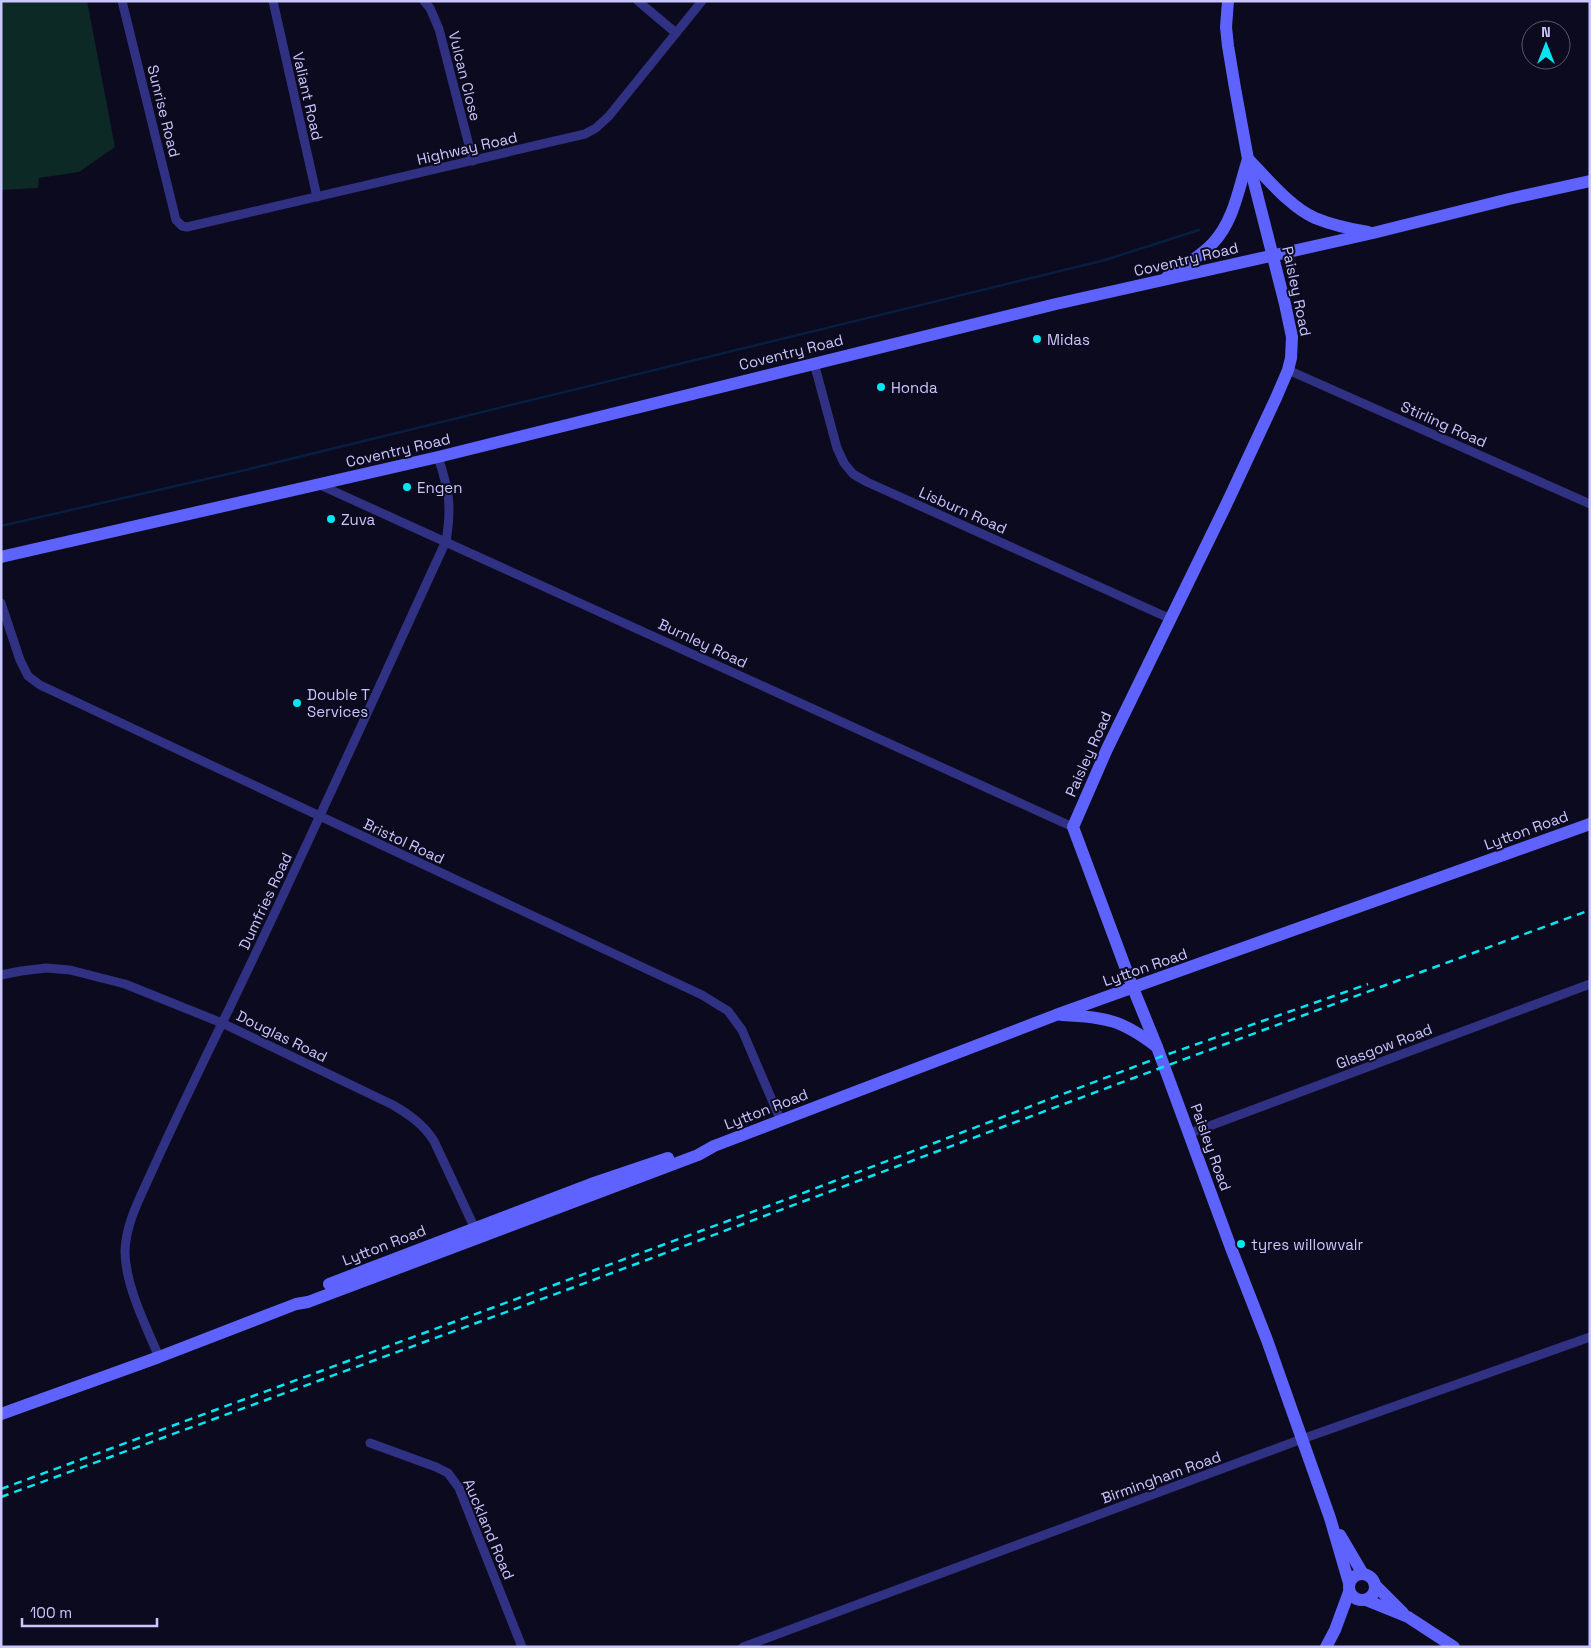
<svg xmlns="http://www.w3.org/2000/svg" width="1591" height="1648" font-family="'Space Grotesk',sans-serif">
	<rect width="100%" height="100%" fill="#0c0a1e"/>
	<polygon fill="#0c2926" points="1,1 87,1 115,147 79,172 39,178 38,188 1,190"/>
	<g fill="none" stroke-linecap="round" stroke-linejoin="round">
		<polyline stroke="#061f41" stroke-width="2.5" points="1,526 237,472 1105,260 1199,230"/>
		<g stroke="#303182" stroke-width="9">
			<polyline points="122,1 176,220 182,226 187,227 585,134 596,128 609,116 702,1"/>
			<polyline points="273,1 317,197"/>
			<polyline points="424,1 430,8 439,29 473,161"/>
			<polyline points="638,1 676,33"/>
			<polyline points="814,363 837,448 844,463 853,474 867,482 1171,619"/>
			<polyline points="1288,370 1590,504"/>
			<polyline points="320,485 1073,827"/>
			<polyline points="1,603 20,660 28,676 40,685 702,995 728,1011 742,1030 781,1121"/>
			<path d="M1 975 21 971 46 968 70 970 125 984 222 1023 393 1105C410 1115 424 1125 434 1141L477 1233"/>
			<polyline points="1188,1134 1590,984"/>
			<path d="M159 1357C146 1326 125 1285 125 1251 126 1222 141 1196 152 1171 177 1116 203 1062 229 1009 304 854 374 697 446 541 452 506 449 490 438 457"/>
			<polyline points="370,1443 436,1467 448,1473 459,1488 522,1647"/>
			<polyline points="743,1647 1302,1439 1590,1337"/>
		</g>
		<g stroke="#5e63ff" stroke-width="12">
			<polyline points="1228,1 1226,27 1228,46 1235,88 1248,159 1285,304 1292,337 1291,358 1288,370 1276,398 1226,505 1107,749 1073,827 1133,988 1157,1047 1231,1248 1267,1340 1330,1518 1349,1583"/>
			<path d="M1248 159C1267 178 1290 207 1315 218 1332 225 1350 229 1368 232"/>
			<path d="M1167 277C1182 267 1200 257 1213 243 1234 221 1239 187 1248 159"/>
			<polyline points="1,557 438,457 1056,304 1373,233 1509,199 1590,181"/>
			<path d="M1062 1015C1106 1017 1122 1020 1157 1047"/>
			<polyline points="329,1284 591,1184 668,1158"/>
			<polyline points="1,1414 159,1357 296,1304 308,1302 698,1155 714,1146 1056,1015 1590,824"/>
			<polyline points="1340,1535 1363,1574"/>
			<circle cx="1362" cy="1587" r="13"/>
			<polyline points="1375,1585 1403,1613"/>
			<polyline points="1366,1600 1408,1617 1454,1647"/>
			<polyline points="1326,1647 1335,1630 1349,1592"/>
		</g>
		<g stroke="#00e7f2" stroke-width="2.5" stroke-dasharray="8 6" stroke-linecap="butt">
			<polyline points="1,1489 790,1198 1160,1057 1368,984"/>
			<polyline points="1,1497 561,1292 1163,1067 1590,910"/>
		</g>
	</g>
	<g fill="#00e7f2" stroke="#0c0a1e" stroke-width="2">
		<circle cx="1037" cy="339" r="5"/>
		<circle cx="881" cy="387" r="5"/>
		<circle cx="407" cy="487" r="5"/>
		<circle cx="331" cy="519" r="5"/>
		<circle cx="297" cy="703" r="5"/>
		<circle cx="1241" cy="1244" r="5"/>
	</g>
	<g text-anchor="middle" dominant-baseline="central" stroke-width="4" stroke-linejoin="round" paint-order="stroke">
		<g font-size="15" fill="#cac7ff" stroke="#0c0a1e">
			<text transform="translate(465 76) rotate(76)">Vulcan Close</text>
			<text transform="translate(308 96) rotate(77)">Valiant Road</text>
			<text transform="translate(164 111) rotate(76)">Sunrise Road</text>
			<text transform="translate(467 148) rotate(-13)">Highway Road</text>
			<text transform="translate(1186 259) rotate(-13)">Coventry Road</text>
			<text transform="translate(1297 291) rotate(78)">Paisley Road</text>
			<text transform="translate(791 352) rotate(-14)">Coventry Road</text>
			<text transform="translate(1444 424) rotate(24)">Stirling Road</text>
			<text transform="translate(398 450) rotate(-13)">Coventry Road</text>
			<text transform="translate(963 510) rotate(24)">Lisburn Road</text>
			<text transform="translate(703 643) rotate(25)">Burnley Road</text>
			<text transform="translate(1088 754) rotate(-66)">Paisley Road</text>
			<text transform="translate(1526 830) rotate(-20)">Lytton Road</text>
			<text transform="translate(404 841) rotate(25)">Bristol Road</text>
			<text transform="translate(265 901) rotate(-65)">Dumfries Road</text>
			<text transform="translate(1145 967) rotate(-19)">Lytton Road</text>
			<text transform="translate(282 1036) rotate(26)">Douglas Road</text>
			<text transform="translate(1384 1046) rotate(-21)">Glasgow Road</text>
			<text transform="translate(766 1109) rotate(-21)">Lytton Road</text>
			<text transform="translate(1211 1147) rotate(70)">Paisley Road</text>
			<text transform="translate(384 1245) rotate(-21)">Lytton Road</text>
			<text transform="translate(1161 1477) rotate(-20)">Birmingham Road</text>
			<text transform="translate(489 1529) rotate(67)">Auckland Road</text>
		</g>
		<g font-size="15" fill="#cac7ff" stroke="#0c0a1e" text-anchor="start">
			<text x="1047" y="339">Midas</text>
			<text x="891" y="387">Honda</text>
			<text x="417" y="487">Engen</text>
			<text x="341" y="519">Zuva</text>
			<text x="307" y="694">Double T<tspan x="307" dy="17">Services</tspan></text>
			<text x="1251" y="1244">tyres willowvalr</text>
		</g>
	</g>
	<rect width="1591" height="1648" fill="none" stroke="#cac7ff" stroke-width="5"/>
	<g transform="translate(1546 45)"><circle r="24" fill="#0c0a1e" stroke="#585678"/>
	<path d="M0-4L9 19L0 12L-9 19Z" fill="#00e7f2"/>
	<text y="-8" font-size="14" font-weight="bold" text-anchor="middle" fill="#cac7ff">N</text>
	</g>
	<path d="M22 1618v8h135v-8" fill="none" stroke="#cac7ff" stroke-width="2.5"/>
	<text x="30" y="1618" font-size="15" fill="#cac7ff" stroke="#0c0a1e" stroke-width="4" paint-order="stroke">100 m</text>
</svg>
